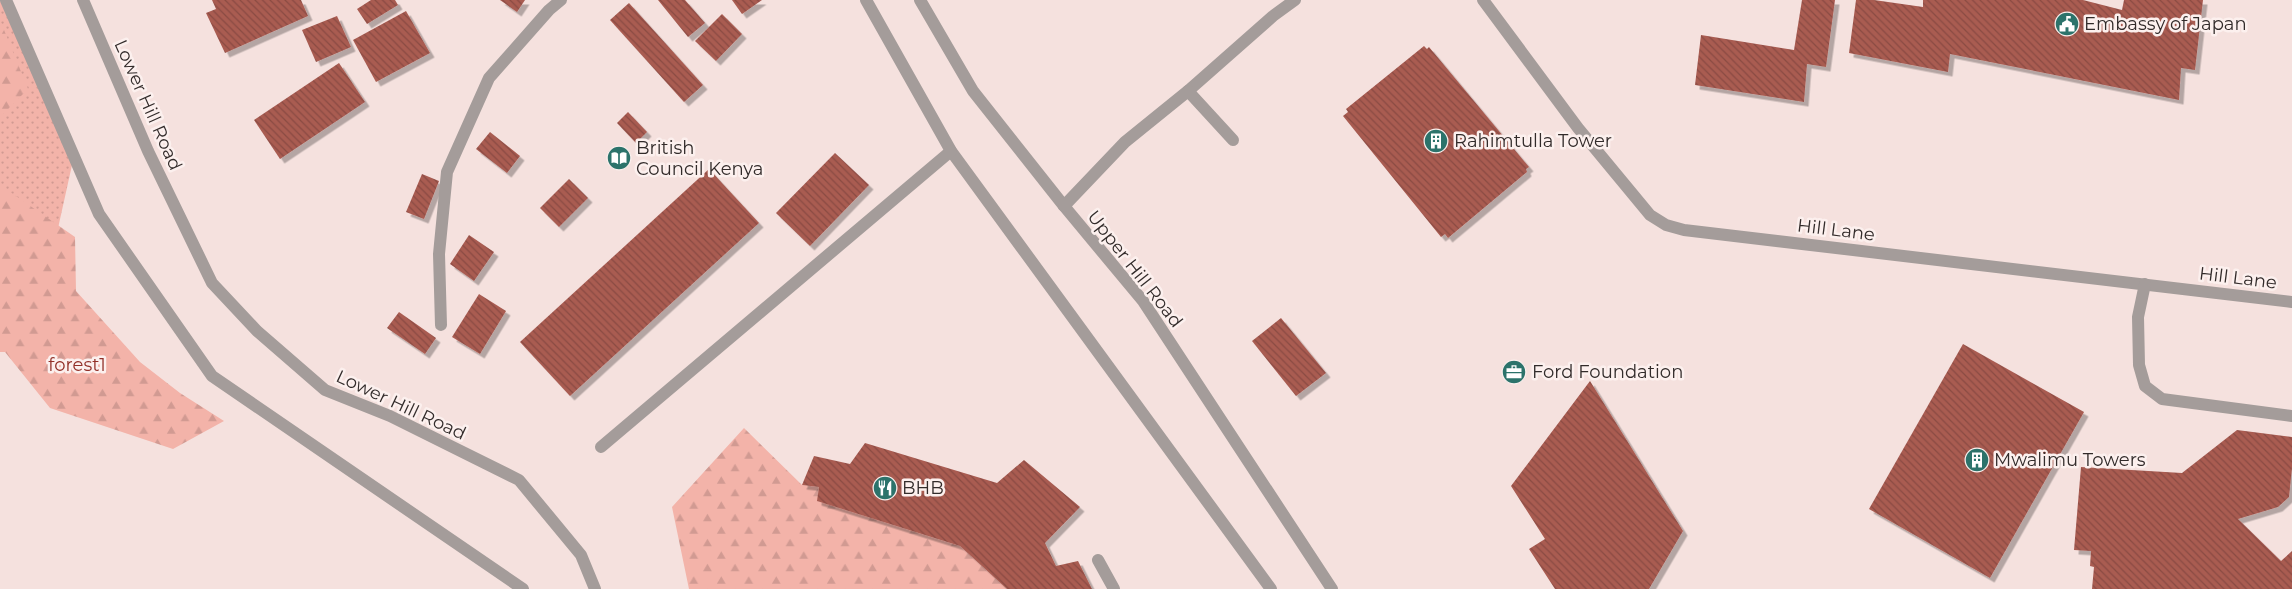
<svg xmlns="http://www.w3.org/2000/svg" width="2292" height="589" font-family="Montserrat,sans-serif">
	<defs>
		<pattern id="grass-dots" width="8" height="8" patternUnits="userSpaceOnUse" patternTransform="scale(1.25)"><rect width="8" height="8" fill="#f3b3a9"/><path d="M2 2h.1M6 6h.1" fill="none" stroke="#d19a92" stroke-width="1.8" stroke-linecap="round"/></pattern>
		<pattern id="forest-firs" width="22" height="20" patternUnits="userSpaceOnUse" patternTransform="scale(1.25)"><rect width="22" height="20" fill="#f3b3a9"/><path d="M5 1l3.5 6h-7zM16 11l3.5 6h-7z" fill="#d19a92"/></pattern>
		<pattern id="building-back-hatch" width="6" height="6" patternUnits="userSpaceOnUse" patternTransform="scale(1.25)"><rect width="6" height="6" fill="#a95b51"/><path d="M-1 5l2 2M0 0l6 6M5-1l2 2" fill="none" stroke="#8a4b43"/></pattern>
		<filter id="shadow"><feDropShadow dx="4.5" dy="4.5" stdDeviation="0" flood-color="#0004"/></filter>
	</defs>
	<rect width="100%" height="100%" fill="#f5e1de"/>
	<polygon fill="url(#grass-dots)" points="0,0 74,156 47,278 0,288"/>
	<g fill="url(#forest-firs)">
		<polygon points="0,20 28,89 0,117"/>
		<polygon points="0,185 75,237 76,291 140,362 180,393 224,421 173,449 50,408 5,352 0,352"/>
		<polygon points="744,428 802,485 819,487 818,501 960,546 1007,589 689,589 672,507"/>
	</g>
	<g fill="url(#building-back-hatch)" filter="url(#shadow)">
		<polygon points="212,0 301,0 308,16 225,53 206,13 216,9"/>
		<polygon points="371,0 395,0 398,5 367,24 357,9"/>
		<polygon points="500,0 525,0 517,12"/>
		<polygon points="658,0 685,0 705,23 688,37"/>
		<polygon points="732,0 762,0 742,14"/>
		<polygon points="1802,0 1835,0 1826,67 1807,64 1804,102 1695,85 1701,35 1794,50"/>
		<polygon points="1856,0 1874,0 1923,7 1923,0 2083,0 2122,10 2124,0 2203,0 2195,70 2181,68 2179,100 1950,54 1948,72 1849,53"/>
		<polygon points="629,3 703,85 684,102 610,20"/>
		<polygon points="406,11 430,53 376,82 353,40"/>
		<polygon points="722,14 742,34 716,61 695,41"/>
		<polygon points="337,16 351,47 316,62 302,30"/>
		<polygon points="1424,46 1427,49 1429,47 1529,167 1526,169 1527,172 1448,238 1445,234 1441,237 1343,116 1348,112 1346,109"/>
		<polygon points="339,63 365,102 280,159 254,120"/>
		<polygon points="628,112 647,132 636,143 617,123"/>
		<polygon points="490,132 520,156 507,173 476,149"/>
		<polygon points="835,153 869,185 810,246 776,213"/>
		<polygon points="709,169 759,223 570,396 520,342"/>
		<polygon points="422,174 439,181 424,219 406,212"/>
		<polygon points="569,179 588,198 559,227 540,208"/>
		<polygon points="469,235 494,252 474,281 450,264"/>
		<polygon points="479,294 506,311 480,354 452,337"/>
		<polygon points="399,312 436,338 425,354 387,328"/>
		<polygon points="1281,318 1326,373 1296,396 1252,341"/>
		<polygon points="1963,344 2084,412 1990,578 1869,509"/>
		<polygon points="1590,381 1683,531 1649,589 1555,589 1529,549 1545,539 1511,486"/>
		<polygon points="2237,430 2292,437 2292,468 2289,497 2278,507 2238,519 2281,561 2292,551 2292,589 2092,589 2094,567 2090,566 2091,551 2074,550 2081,467 2182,473"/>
		<polygon points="865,443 997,483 1024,460 1080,507 1045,543 1056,566 1078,561 1092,589 1007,589 960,546 817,501 819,487 802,485 814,456 850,464"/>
	</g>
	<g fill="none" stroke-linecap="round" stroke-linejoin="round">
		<g stroke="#a49c9a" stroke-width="12">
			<polyline points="6,0 99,214 212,376 523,589"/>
			<polyline points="83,0 148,151 212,283 257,331 325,390 390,416 519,480 581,555 595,589"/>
			<polyline points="866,0 951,151 1271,589"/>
			<polyline points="920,0 973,91 1064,206 1143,301 1332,589"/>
			<polyline points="1483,0 1578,128 1650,215 1666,225 1684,230 2292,302"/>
			<polyline points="1188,91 1273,16 1295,0"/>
			<polyline points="1064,206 1125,142 1188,91 1233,140"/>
			<polyline points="2145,284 2138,317 2139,365 2145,386 2162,399 2292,416"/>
			<polyline points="441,325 439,254 447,172 489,78 549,10 561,0"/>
			<polyline points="601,447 951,151"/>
			<polyline points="1098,560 1114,589"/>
		</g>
	</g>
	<defs>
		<g id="civic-disc" transform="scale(1.25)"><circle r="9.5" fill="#2c736b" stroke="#fcf0ee"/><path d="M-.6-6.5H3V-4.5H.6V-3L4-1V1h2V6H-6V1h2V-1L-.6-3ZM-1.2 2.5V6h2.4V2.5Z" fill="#fff"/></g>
		<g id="building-disc" transform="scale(1.25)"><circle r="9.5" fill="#2c736b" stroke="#fcf0ee"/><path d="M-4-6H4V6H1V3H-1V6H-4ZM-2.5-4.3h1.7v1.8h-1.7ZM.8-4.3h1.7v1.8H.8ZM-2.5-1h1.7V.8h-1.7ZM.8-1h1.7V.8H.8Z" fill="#fff"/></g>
		<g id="library-disc" transform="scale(1.25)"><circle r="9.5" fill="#2c736b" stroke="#fcf0ee"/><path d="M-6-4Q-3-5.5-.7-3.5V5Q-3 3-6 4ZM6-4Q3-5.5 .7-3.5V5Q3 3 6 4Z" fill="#fff"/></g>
		<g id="office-disc" transform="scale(1.25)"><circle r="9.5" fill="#2c736b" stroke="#fcf0ee"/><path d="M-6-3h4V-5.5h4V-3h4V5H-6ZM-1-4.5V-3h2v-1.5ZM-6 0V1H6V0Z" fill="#fff"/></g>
		<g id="restaurant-disc" transform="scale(1.25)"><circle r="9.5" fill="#2c736b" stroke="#fcf0ee"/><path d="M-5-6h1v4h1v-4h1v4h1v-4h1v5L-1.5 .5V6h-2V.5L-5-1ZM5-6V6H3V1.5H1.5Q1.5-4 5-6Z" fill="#fff"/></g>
	</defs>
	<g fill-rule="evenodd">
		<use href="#civic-disc" x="2067" y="24"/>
		<use href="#building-disc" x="1436" y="141"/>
		<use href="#library-disc" x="619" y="158"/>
		<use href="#office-disc" x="1514" y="372"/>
		<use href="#building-disc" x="1977" y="460"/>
		<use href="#restaurant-disc" x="885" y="488"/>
	</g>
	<g text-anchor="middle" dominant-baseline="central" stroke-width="5" stroke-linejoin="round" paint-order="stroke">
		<g font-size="18" fill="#322b2a" stroke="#fcf0ee" text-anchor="start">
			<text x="2084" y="24">Embassy of Japan</text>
			<text x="1454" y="141">Rahimtulla Tower</text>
			<text x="636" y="148">British<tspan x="636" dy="21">Council Kenya</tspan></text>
			<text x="1532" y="372">Ford Foundation</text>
			<text x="1994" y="460">Mwalimu Towers</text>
			<text x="902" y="488">BHB</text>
		</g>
		<g font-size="18" fill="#322b2a" stroke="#fcf0ee">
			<text transform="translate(148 105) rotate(66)">Lower Hill Road</text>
			<text transform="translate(1836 230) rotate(7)">Hill Lane</text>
			<text transform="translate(1135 269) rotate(52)">Upper Hill Road</text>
			<text transform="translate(2238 278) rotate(7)">Hill Lane</text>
			<text transform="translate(401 405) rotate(25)">Lower Hill Road</text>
		</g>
		<g font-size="18" fill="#923028" stroke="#fcf0ee">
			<text x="77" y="365">forest1</text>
		</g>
	</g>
</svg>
